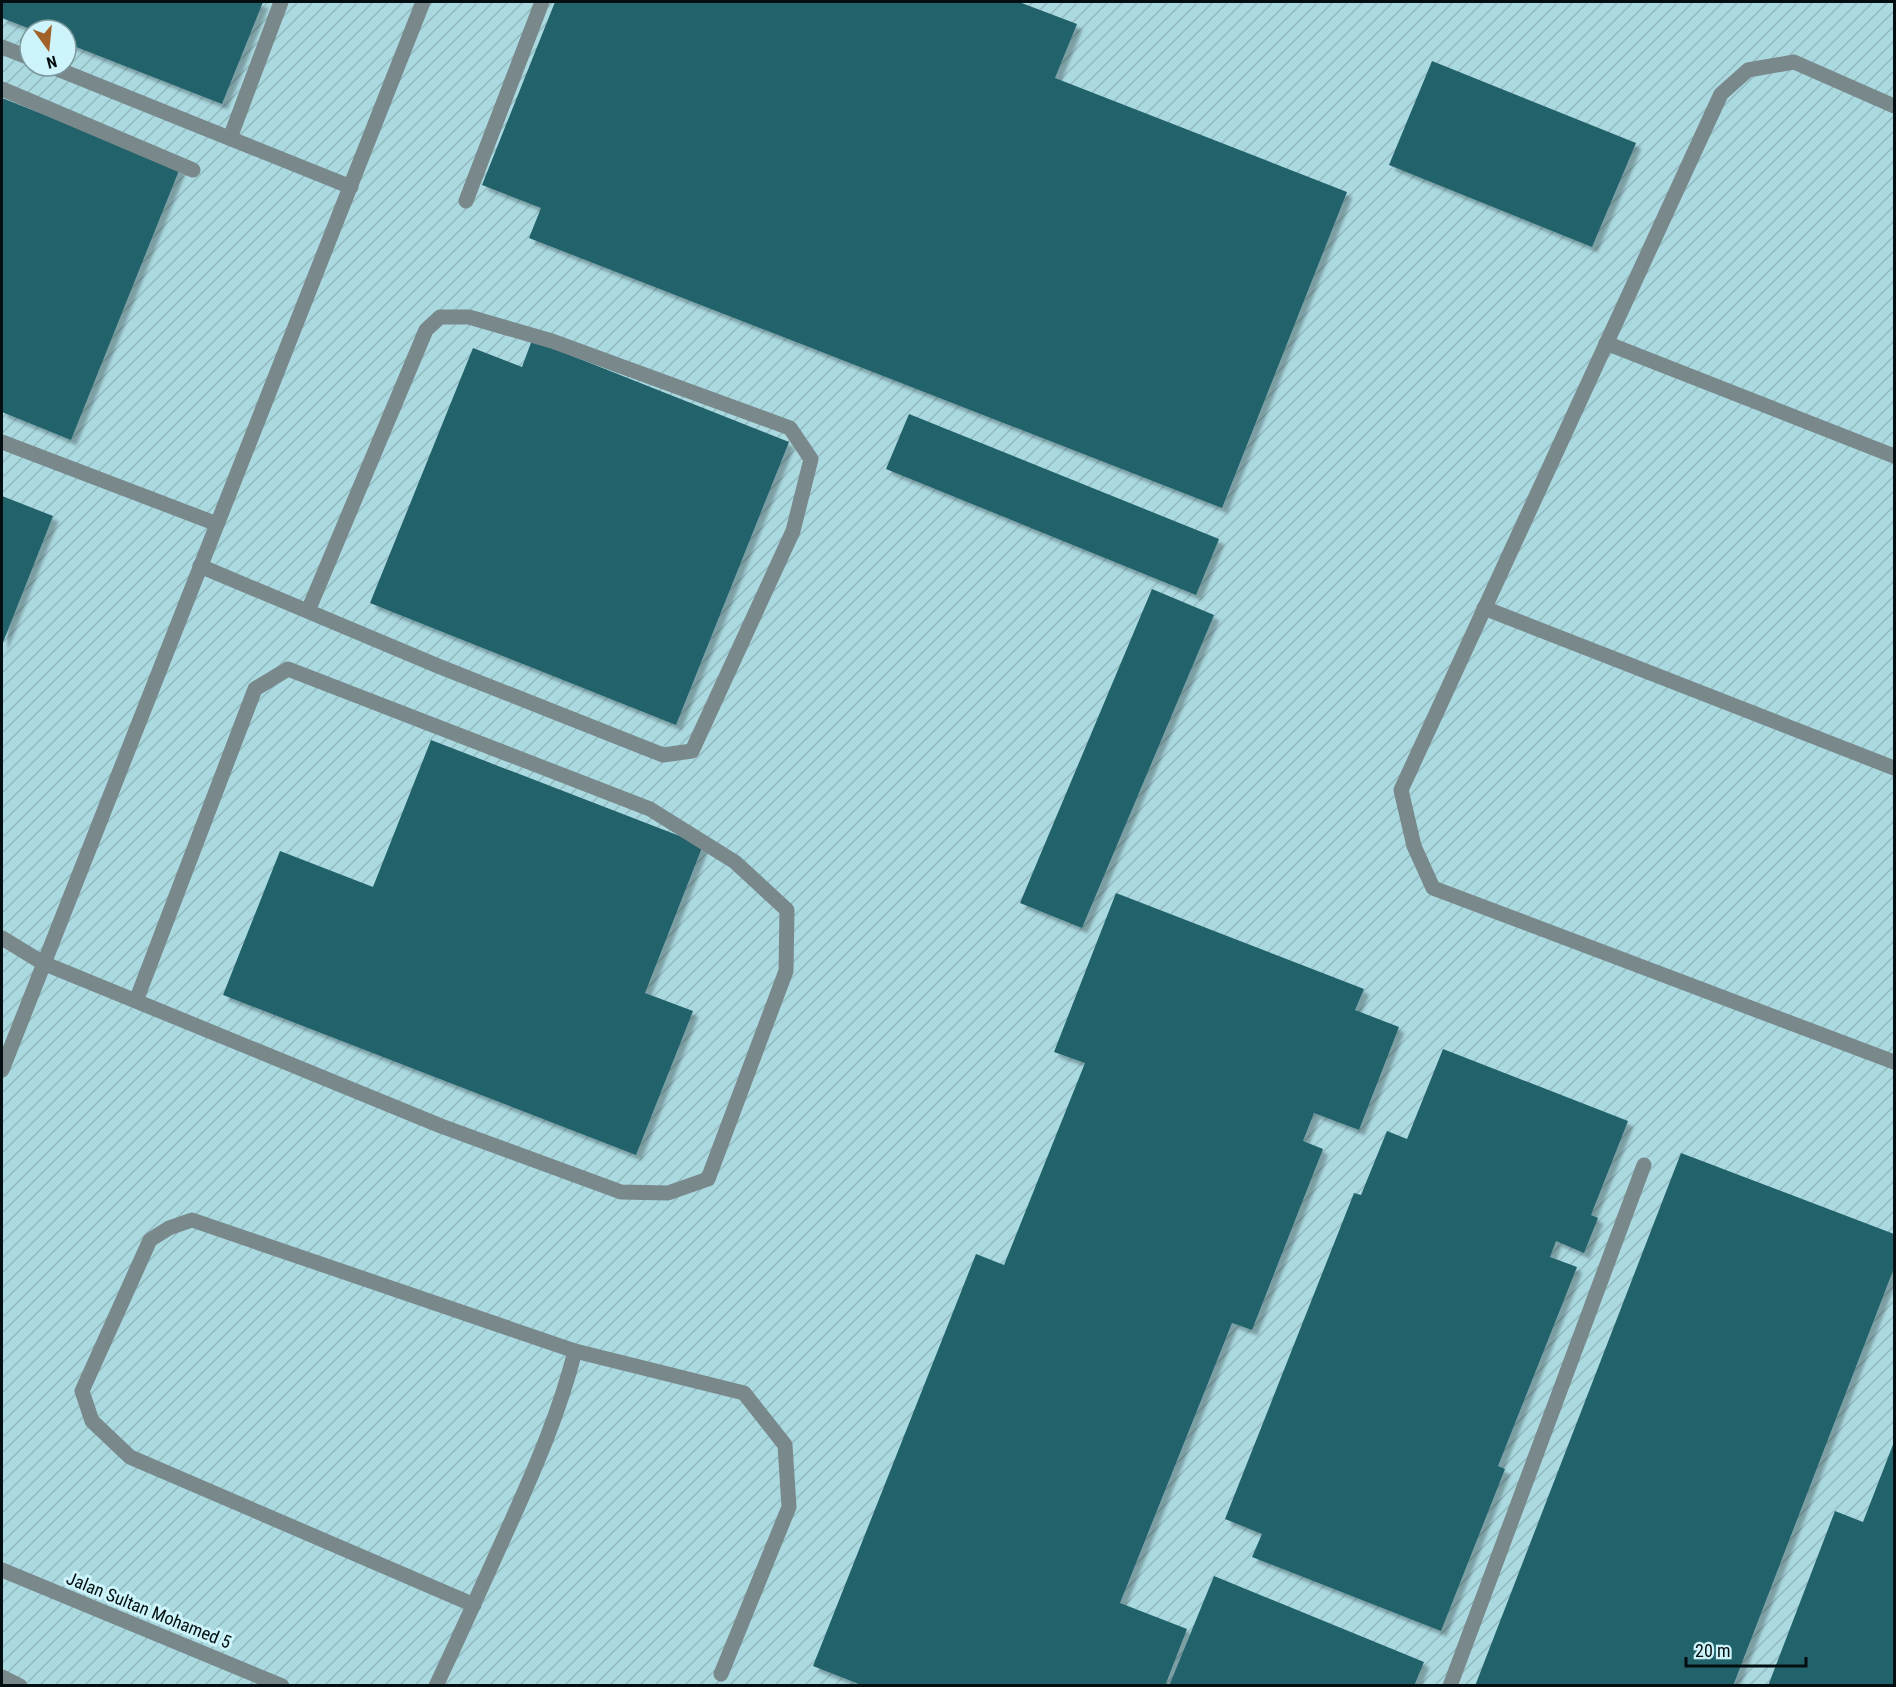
<svg xmlns="http://www.w3.org/2000/svg" width="1896" height="1687" font-family="'Roboto Condensed',sans-serif">
	<defs>
		<pattern id="industrial-furrows" width="10" height="10" patternUnits="userSpaceOnUse" patternTransform="scale(1.5)"><rect width="10" height="10" fill="#aad9e0"/><path d="M-1 1l2-2M0 10L10 0M9 11l2-2" fill="none" stroke="#91b9bf"/></pattern>
		<filter id="shadow"><feDropShadow dx="5.5" dy="5.5" stdDeviation="1.5" flood-color="#0004"/></filter>
	</defs>
	<rect width="100%" height="100%" fill="#c0e6ed"/>
	<path fill="url(#industrial-furrows)" fill-rule="evenodd" d="M2 2H1894V1685L2 1686ZM30 30H66V66H30Z"/>
	<g fill="#24626b" filter="url(#shadow)">
		<polygon points="2,2 263,2 222,104 66,43 66,30 33,30 2,18"/>
		<polygon points="555,2 1019,2 1077,24 1055,78 1347,192 1222,508 529,238 541,208 482,185"/>
		<polygon points="1432,61 1636,143 1592,247 1389,165"/>
		<polygon points="2,98 180,168 71,440 2,412"/>
		<polygon points="532,340 789,442 676,725 370,603 473,348 522,367"/>
		<polygon points="909,414 1219,539 1196,595 886,469"/>
		<polygon points="2,496 53,516 2,645"/>
		<polygon points="1152,589 1214,615 1082,928 1020,903"/>
		<polygon points="431,740 703,845 645,993 693,1011 636,1155 223,995 280,851 373,887"/>
		<polygon points="1116,893 1364,989 1355,1010 1399,1027 1359,1130 1314,1113 1303,1141 1323,1149 1252,1330 1232,1323 1120,1603 1187,1629 1165,1686 864,1686 813,1666 976,1254 1004,1265 1085,1063 1054,1052"/>
		<polygon points="1443,1049 1628,1121 1591,1215 1598,1218 1584,1253 1556,1241 1550,1257 1577,1267 1498,1466 1505,1469 1441,1631 1252,1557 1262,1534 1225,1519 1354,1193 1361,1195 1387,1131 1407,1139"/>
		<polygon points="1681,1153 1894,1234 1894,1268 1733,1686 1475,1686"/>
		<polygon points="1894,1442 1894,1686 1768,1686 1835,1511 1863,1522"/>
		<polygon points="1214,1576 1424,1662 1414,1686 1169,1686"/>
	</g>
	<g fill="none" stroke-linecap="round" stroke-linejoin="round">
		<g stroke="#79888b" stroke-width="15">
			<polyline points="2,47 30,58"/>
			<polyline points="50,66 351,187"/>
			<polyline points="2,89 193,170"/>
			<polyline points="1894,106 1794,62 1748,70 1721,94 1401,790 1414,846 1433,888 1894,1062"/>
			<polyline points="230,138 281,2"/>
			<polyline points="466,201 542,2"/>
			<polyline points="1606,343 1894,456"/>
			<polyline points="2,442 217,524"/>
			<polyline points="200,566 438,666 663,755 692,751 793,531 811,459 790,428 552,341 469,317 440,317 426,330 308,611"/>
			<polyline points="1484,608 1894,768"/>
			<polyline points="2,938 43,963 441,1126 621,1192 668,1193 708,1179 786,971 787,910 735,862 650,809 288,669 255,689 136,1001"/>
			<polyline points="575,1351 744,1393 785,1445 789,1507 721,1674"/>
			<polyline points="2,1677 20,1686"/>
			<path d="M436 1686C462 1631 486 1577 511 1522 536 1466 560 1411 575 1351L192 1220 169 1228 150 1240 82 1391 92 1421 130 1457 474 1605"/>
			<polyline points="1450,1686 1644,1165"/>
		</g>
		<g stroke="#79888b" stroke-width="15">
			<polyline points="2,1070 423,2"/>
			<polyline points="2,1570 282,1686"/>
		</g>
	</g>
	<g text-anchor="middle" dominant-baseline="central" stroke-width="6" stroke-linejoin="round" paint-order="stroke">
		<g font-size="18" fill="#020e10" stroke="#cdf4fa">
			<text transform="translate(149 1610) rotate(22)">Jalan Sultan Mohamed 5</text>
		</g>
	</g>
	<rect width="1896" height="1687" fill="none" stroke="#020e10" stroke-width="6"/>
	<g transform="translate(48 48) rotate(165)"><circle r="28" fill="#cdf4fa" stroke="#7c989c" stroke-width="1.5"/>
	<path d="M0-4.5L10 22L0 15L-10 22Z" fill="#a1622a"/>
	<text y="-9" font-size="16" font-weight="bold" text-anchor="middle" fill="#020e10">N</text>
	</g>
	<path d="M1686 1657v9h120v-9" fill="none" stroke="#020e10" stroke-width="3"/>
	<text x="1695" y="1657" font-size="18" fill="#020e10" stroke="#cdf4fa" stroke-width="4.5" paint-order="stroke">20 m</text>
</svg>
